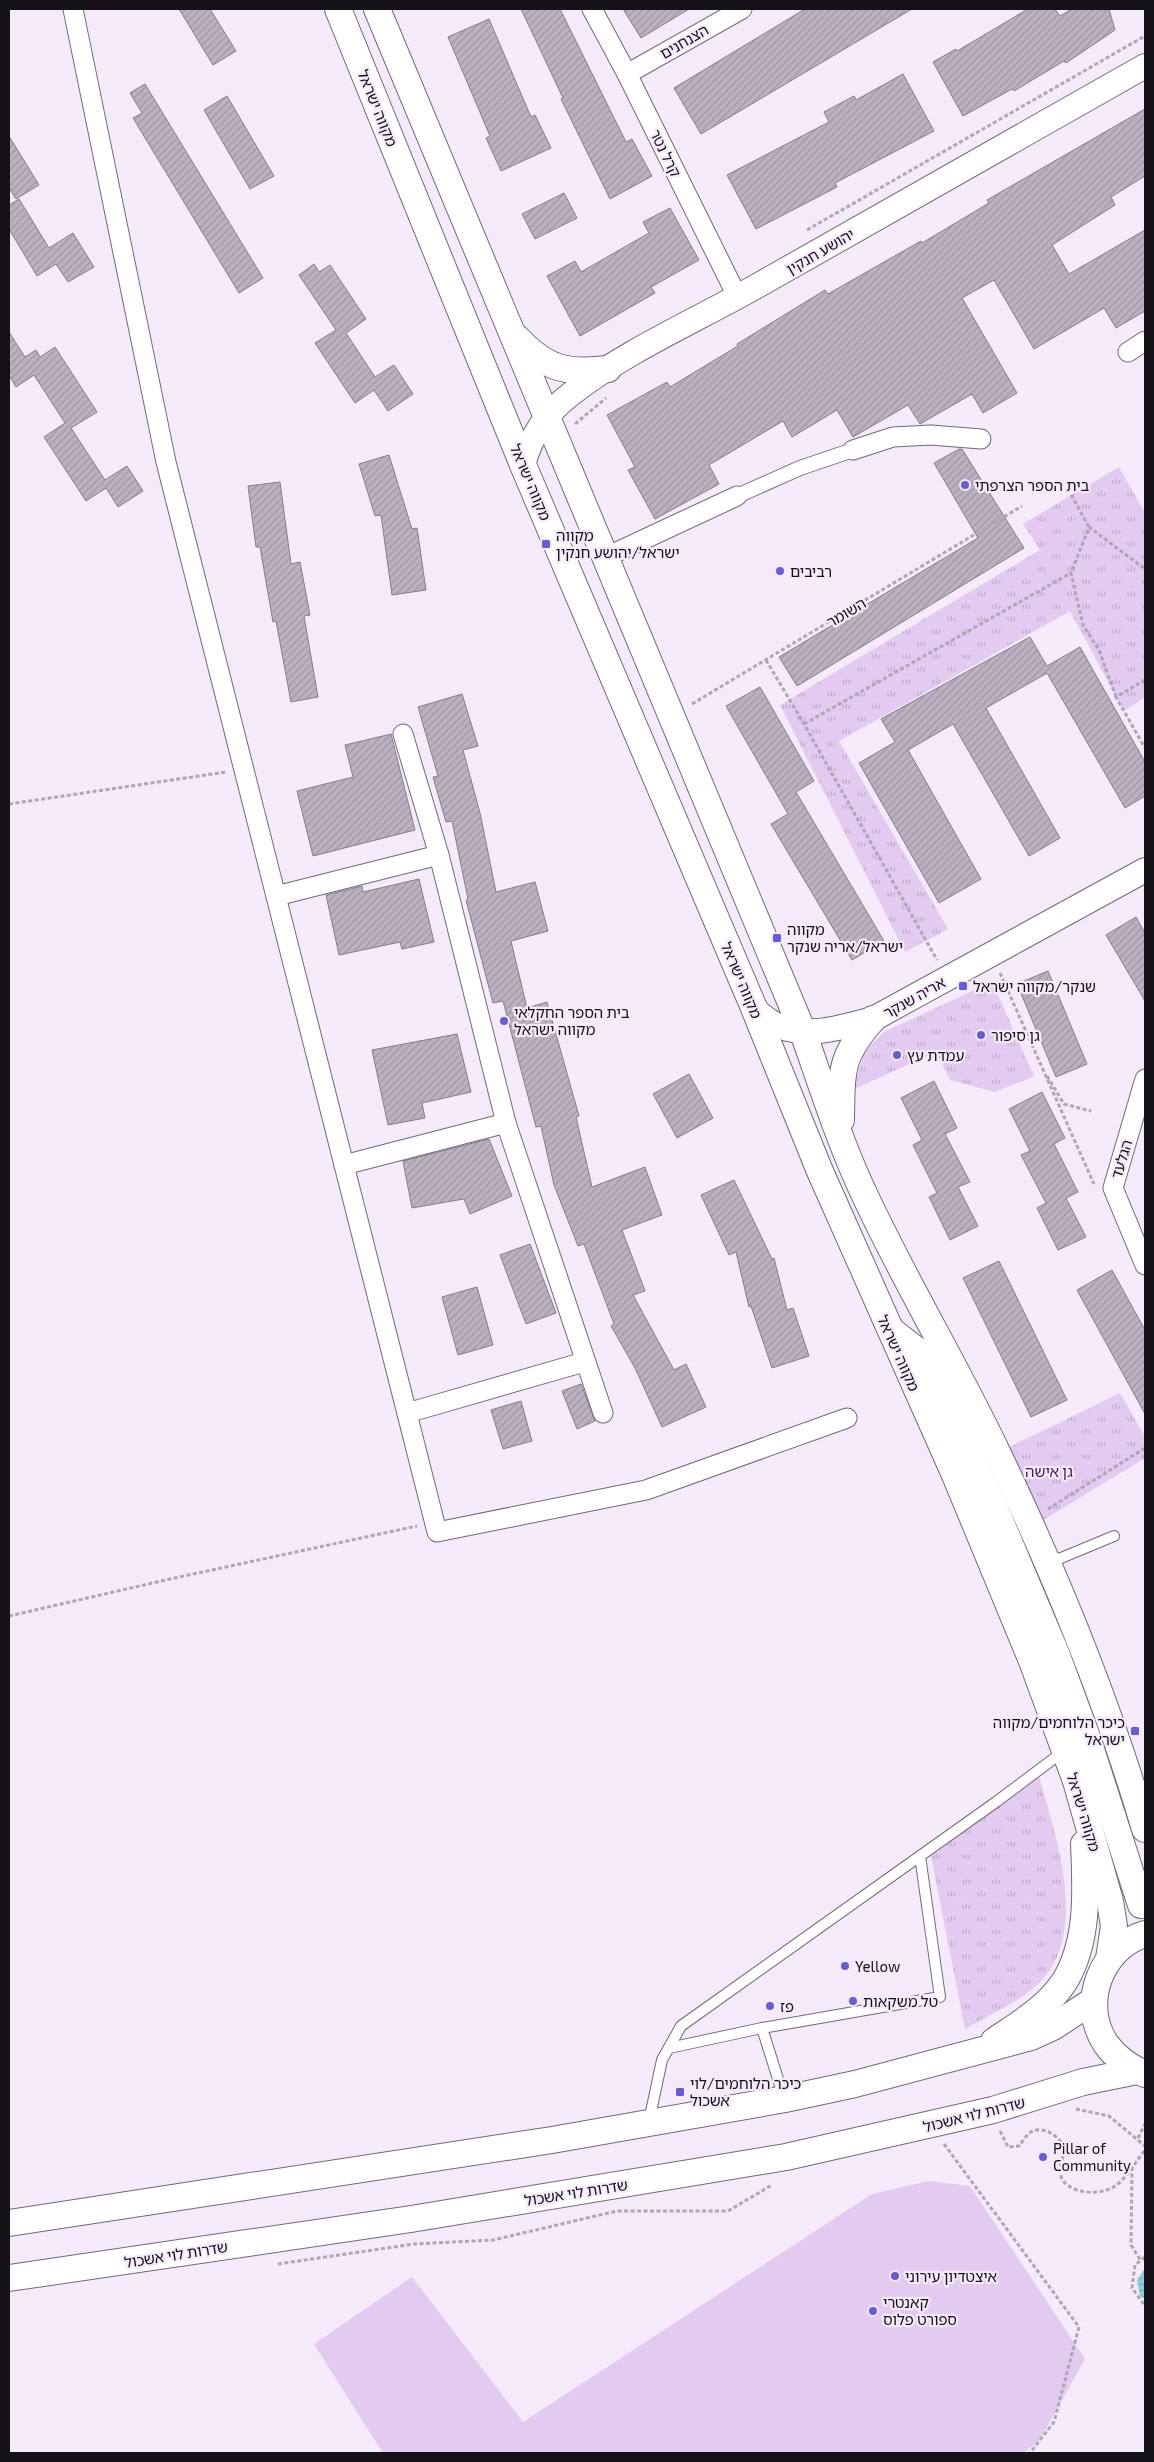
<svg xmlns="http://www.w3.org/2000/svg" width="1154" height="2462" font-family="'Exo 2','Noto Sans Hebrew',sans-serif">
	<defs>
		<pattern id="grass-tufts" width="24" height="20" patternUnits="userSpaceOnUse" patternTransform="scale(1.25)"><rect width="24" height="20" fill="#e2caf0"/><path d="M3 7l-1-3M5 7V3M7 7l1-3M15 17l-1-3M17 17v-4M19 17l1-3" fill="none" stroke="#c1accd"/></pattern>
		<pattern id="water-rules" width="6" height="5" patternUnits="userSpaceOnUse" patternTransform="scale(1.25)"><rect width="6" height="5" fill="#8dcde2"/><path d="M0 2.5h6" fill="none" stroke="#79afc1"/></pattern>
		<pattern id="building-hatch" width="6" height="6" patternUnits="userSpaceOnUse" patternTransform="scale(1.25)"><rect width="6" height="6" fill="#bbb1c1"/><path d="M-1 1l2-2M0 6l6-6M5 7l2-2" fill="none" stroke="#a097a5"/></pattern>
	</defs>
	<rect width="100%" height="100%" fill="#f4eafa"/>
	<g fill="url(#grass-tufts)">
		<polygon points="1119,467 1145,513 1145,697 1124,711 1070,611 839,741 948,929 905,952 780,705 1040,550 1023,524"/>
		<polygon points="992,982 1034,1076 995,1092 950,1080 936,1052 854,1089 864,1052 884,1032"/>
		<polygon points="1120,1393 1145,1437 1145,1458 1032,1527 997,1453"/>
		<path d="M1039 1777C1056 1836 1091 1936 1037 1985 1017 2003 988 2015 965 2029L931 1856Z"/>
	</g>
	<polygon fill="#e2caf0" points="929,2181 970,2186 1085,2359 1039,2441 1023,2453 383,2453 314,2344 412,2277 523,2422 872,2194"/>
	<polygon fill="url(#water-rules)" points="1145,2268 1145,2299 1140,2296 1137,2280"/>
	<g fill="url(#building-hatch)" stroke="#867d8c">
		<polygon points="179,9 210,9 236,51 213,65"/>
		<polygon points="521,9 560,9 626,142 632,139 652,176 610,199 561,99 563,98"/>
		<polygon points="623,9 689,9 641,38"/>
		<polygon points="805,9 912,9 701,134 674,88"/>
		<polygon points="1028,9 1055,9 1060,16 1072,9 1109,9 1115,30 1066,63 1064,61 1014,91 1012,89 963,116 933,62 956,49 957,51"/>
		<polygon points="489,19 531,117 535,115 551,148 501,171 486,138 490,136 448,37"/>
		<polygon points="903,74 934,131 835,183 837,187 756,229 727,175 829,122 824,112 854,96 856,100"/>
		<polygon points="145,84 263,278 239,293 133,118 142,113 130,93"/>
		<polygon points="227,96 274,176 250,189 204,110"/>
		<polygon points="1145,109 1145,176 1111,197 1115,205 1052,245 1069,274 1145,230 1145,311 1116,328 1104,308 1034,349 994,280 962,298 1017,393 983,413 972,394 920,424 908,405 853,437 837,410 792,437 783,421 709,465 719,484 655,519 628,470 635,467 607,415 667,382 670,387 738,346 737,344 825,290 828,294 921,241 922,243 989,203 987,200"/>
		<polygon points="9,136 39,185 16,199 9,188"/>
		<polygon points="564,193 577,218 535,239 522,214"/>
		<polygon points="19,199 49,248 73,233 94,267 68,282 56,264 37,276 9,229 9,205"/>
		<polygon points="670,208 699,260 651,287 655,293 580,336 547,276 575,261 581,272 649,233 643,222"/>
		<polygon points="314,264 319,272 330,265 366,319 346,333 375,377 394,365 413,394 388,411 374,390 355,403 315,343 336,330 299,275"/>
		<polygon points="9,332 25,357 36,350 40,357 55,347 97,412 71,428 105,480 127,466 143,491 118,507 106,488 86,501 44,437 65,423 34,375 16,387 9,375"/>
		<polygon points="959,449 962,449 1024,548 797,686 779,657 978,538 934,463"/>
		<polygon points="389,455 412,529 417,528 426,590 392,595 381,515 375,516 359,464"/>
		<polygon points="280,482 291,564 300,562 310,615 304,616 318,697 291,702 276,621 273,622 260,547 256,547 248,486"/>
		<polygon points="1030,637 1047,666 1080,647 1145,762 1145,796 1125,808 1047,673 986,708 1060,838 1029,856 953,724 908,750 981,879 939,903 859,763 895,742 881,719"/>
		<polygon points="760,687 814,781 796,792 884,941 852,960 771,824 788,814 726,706"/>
		<polygon points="462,694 478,746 463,750 480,813 496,892 535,882 548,931 511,941 527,1008 547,1002 579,1116 576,1117 592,1187 645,1167 662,1215 622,1230 645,1291 633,1295 674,1370 686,1364 706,1407 662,1427 635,1368 611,1326 614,1324 584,1244 578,1246 554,1185 541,1126 536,1127 503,1001 493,1003 466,900 468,899 452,821 446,822 433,777 438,776 418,707"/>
		<polygon points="391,734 415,830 313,856 297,791 353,777 345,745"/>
		<polygon points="419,879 434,942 402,949 400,942 339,955 326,895 362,886 363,892"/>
		<polygon points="1136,917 1145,933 1145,1001 1106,935"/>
		<polygon points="1048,971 1087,1064 1056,1077 1017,984"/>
		<polygon points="457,1034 471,1092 422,1103 425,1118 388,1125 372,1050"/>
		<polygon points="689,1074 713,1118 677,1138 653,1094"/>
		<polygon points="934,1081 957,1128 945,1134 970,1182 958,1187 978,1226 950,1240 929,1197 937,1193 913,1145 922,1140 901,1098"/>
		<polygon points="1042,1092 1065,1138 1054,1144 1078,1192 1066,1198 1086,1237 1058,1250 1037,1208 1046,1203 1021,1155 1030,1151 1009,1109"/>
		<polygon points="489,1139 512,1196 470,1214 464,1199 412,1208 403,1161"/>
		<polygon points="734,1180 772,1259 774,1258 787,1310 793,1308 809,1356 772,1368 751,1306 749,1307 736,1252 729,1255 701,1195"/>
		<polygon points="530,1244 556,1313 526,1324 500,1255"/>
		<polygon points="999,1261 1067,1400 1031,1417 963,1278"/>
		<polygon points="1112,1270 1145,1330 1145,1414 1077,1290"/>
		<polygon points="477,1287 493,1345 458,1355 442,1297"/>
		<polygon points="581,1384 595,1421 577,1429 562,1391"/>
		<polygon points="521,1401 532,1441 503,1449 491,1410"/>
	</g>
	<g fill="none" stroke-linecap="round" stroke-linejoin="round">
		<g stroke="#726978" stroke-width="12">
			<g id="service">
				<polyline points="1047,1560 1061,1558 1114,1536"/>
				<polyline points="762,2028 784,2098"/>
				<polyline points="669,2048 762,2028 940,1997 920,1856"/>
				<polyline points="649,2121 662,2060 681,2026 996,1802 1064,1751"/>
			</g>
		</g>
		<g stroke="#726978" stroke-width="16">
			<polyline id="pedestrian" points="737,496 800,468 853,450"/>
		</g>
		<g stroke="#726978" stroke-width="21">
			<g id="minor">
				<polyline points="73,9 166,462 437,1532 646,1490 847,1418"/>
				<polyline points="592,9 627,74 738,298"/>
				<polyline points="627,74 742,9"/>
				<polyline points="1128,352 1145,341"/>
				<polyline points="853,450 893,437 931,435 981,439"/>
				<polyline points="604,558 737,496"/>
				<polyline points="403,734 439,855 506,1123 603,1413"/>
				<polyline points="276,896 439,855"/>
				<polyline points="1145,1079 1113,1188 1145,1265"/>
				<polyline points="344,1165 506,1123"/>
				<polyline points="407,1413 584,1362"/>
			</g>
		</g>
		<g stroke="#726978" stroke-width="26">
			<g id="tertiary">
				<path d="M523 465C531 435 546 413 571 394 624 352 697 320 757 286 887 213 1016 139 1145 66"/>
				<path d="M754 1008C788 1045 831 1030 873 1019L1145 870"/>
			</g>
		</g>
		<g stroke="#726978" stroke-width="28">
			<g id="secondary">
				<polyline points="338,9 523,465 754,1008 819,1169 955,1475 1032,1661 1076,1781 1110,1901 1114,1926 1109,1959"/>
				<path d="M377 9 803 1032C823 1089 841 1146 867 1200 907 1285 956 1366 997 1452 1055 1573 1107 1700 1145 1829"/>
				<path d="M517 338C546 369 567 374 608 369"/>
				<path d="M841 1120C842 1072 839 1057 873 1019"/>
				<polyline points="892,1331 923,1355 991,1499 1056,1653 1087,1737 1141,1905"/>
				<path d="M994 2041C1019 2024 1050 2006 1066 1979 1089 1939 1086 1888 1084 1844"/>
				<path d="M1145 2074C1129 2067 1116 2058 1106 2044 1079 2004 1101 1947 1145 1934"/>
				<polyline points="9,2223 552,2140 785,2099 855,2084 1031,2037 1053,2027 1094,2000"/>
				<polyline points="9,2278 411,2219 786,2157 993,2110 1083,2082 1137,2071"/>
			</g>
		</g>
		<g stroke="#aea7b3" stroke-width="3" stroke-dasharray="4 2.5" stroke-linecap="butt">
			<polyline points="807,230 1145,36"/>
			<polyline points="575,424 606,398"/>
			<polyline points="1068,489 1089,527"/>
			<polyline points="766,660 804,724 937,960"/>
			<polyline points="1145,680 1116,697 1145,748"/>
			<polyline points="1116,697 1099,650 1083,625 1071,573 1089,527 1145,569"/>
			<polyline points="692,704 1022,506"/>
			<polyline points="804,724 1071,573"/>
			<polyline points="9,804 226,772"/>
			<polyline points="1000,973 1094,1184"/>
			<polyline points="1047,1076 1064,1104 1091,1111"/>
			<polyline points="1048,1509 1145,1448"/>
			<polyline points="9,1616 170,1579 417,1526"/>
			<polyline points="1076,2109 1109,2116 1145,2146"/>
			<path d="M1000 2131 1008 2147 1019 2146C1022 2142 1026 2136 1029 2133 1043 2124 1059 2136 1065 2148 1064 2155 1060 2164 1060 2171 1061 2194 1100 2197 1115 2186 1127 2178 1136 2161 1145 2150"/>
			<polyline points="1138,2138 1145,2124"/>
			<polyline points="944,2144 1079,2327 1054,2422 1030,2453"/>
			<polyline points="1132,2167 1131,2245 1141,2261"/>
			<polyline points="1145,2257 1135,2265 1132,2288 1145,2306"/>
			<polyline points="278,2264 414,2244 493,2240 617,2211 728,2211 772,2185"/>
		</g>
		<use href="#service" stroke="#fff" stroke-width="10"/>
		<use href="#pedestrian" stroke="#fff" stroke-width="14"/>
		<use href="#minor" stroke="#fff" stroke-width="19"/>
		<use href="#tertiary" stroke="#fff" stroke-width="24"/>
		<use href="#secondary" stroke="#fff" stroke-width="26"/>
	</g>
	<g fill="#655dd7" stroke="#f4eafa" stroke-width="2">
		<circle cx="965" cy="485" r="5"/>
		<rect x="541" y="539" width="10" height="10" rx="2.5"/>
		<circle cx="780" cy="571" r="5"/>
		<rect x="772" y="933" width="10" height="10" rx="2.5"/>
		<rect x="958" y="981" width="10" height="10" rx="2.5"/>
		<circle cx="504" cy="1021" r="5"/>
		<circle cx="981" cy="1035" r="5"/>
		<circle cx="897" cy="1055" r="5"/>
		<rect x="1130" y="1726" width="10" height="10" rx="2.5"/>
		<circle cx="845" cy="1966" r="5"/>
		<circle cx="853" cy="2001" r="5"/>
		<circle cx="770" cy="2006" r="5"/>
		<rect x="675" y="2087" width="10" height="10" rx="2.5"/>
		<circle cx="1043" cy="2157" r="5"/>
		<circle cx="895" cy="2276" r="5"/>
		<circle cx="873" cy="2311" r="5"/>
	</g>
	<g text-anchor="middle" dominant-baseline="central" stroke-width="4.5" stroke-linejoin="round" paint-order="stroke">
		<g font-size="15" fill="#151217" stroke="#f4eafa">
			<text transform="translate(684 41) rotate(-30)">הצנחנים</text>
			<text transform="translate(378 108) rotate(68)">מקווה ישראל</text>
			<text transform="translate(666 153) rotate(64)">קרל נטר</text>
			<text transform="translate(820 251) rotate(-30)">יהושע חנקין</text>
			<text transform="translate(531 482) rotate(67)">מקווה ישראל</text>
			<text transform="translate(846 612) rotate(-31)">השומר</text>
			<text transform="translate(742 980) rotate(67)">מקווה ישראל</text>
			<text transform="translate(914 997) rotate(-29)">אריה שנקר</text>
			<text transform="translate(1121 1159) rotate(-73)">הגלעד</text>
			<text transform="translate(899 1353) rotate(66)">מקווה ישראל</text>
			<text transform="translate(1084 1812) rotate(73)">מקווה ישראל</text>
			<text transform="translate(974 2114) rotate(-14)">שדרות לוי אשכול</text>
			<text transform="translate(576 2192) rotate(-9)">שדרות לוי אשכול</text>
			<text transform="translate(176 2254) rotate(-9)">שדרות לוי אשכול</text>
		</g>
		<g font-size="15" fill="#151217" stroke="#f4eafa" text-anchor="start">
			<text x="975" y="485">בית הספר הצרפתי</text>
			<text x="556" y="535">מקווה<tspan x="556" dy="17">ישראל/יהושע חנקין</tspan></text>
			<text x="790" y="571">רביבים</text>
			<text x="787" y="929">מקווה<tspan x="787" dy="17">ישראל/אריה שנקר</tspan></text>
			<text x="973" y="986">שנקר/מקווה ישראל</text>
			<text x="514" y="1012">בית הספר החקלאי<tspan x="514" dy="17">מקווה ישראל</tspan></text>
			<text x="991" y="1035">גן סיפור</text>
			<text x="907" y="1055">עמדת עץ</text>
			<text x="1125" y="1722" text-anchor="end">כיכר הלוחמים/מקווה<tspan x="1125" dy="17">ישראל</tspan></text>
			<text x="855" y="1966">Yellow</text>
			<text x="863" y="2001">טל משקאות</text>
			<text x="780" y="2006">פז</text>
			<text x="690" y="2083">כיכר הלוחמים/לוי<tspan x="690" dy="17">אשכול</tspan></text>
			<text x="1053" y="2148">Pillar of<tspan x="1053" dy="17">Community</tspan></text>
			<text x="905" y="2276">איצטדיון עירוני</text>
			<text x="883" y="2302">קאנטרי<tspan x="883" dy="17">ספורט פלוס</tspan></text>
		</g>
		<g font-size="15" fill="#401b52" stroke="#f4eafa">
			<text x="1049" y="1471">גן אישה</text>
		</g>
	</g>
	<rect width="1154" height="2462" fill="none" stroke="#151217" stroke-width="20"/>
</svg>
